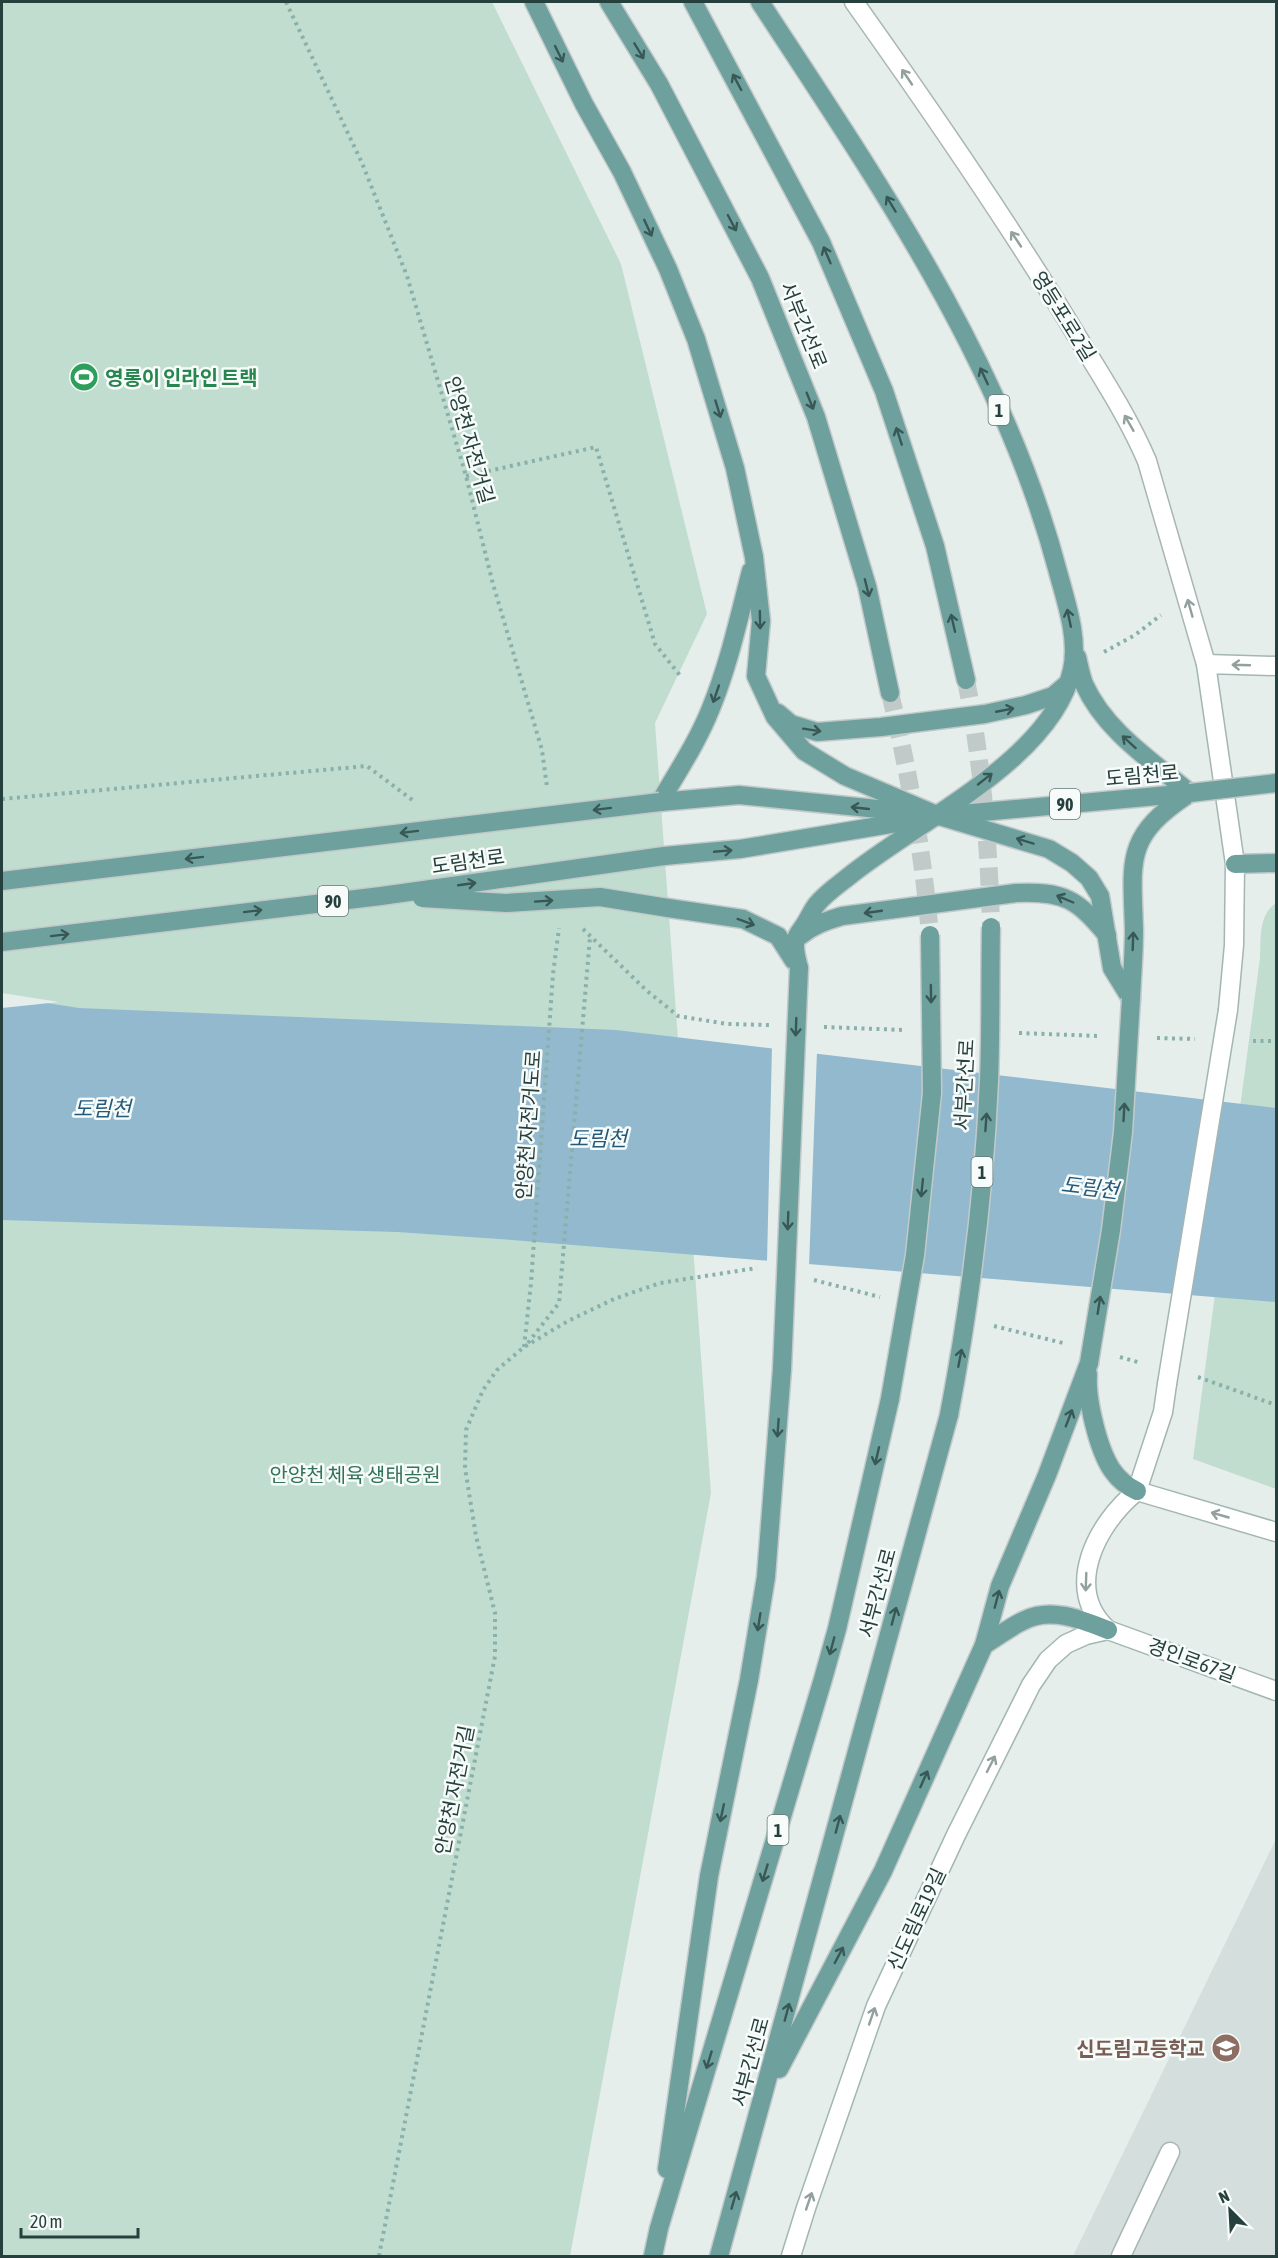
<svg xmlns="http://www.w3.org/2000/svg" width="1278" height="2258" font-family="'Asap Condensed','Noto Sans KR',sans-serif">
	<rect width="100%" height="100%" fill="#e6eeec"/>
	<polygon fill="#d4dedc" points="1276,1839 1276,2256 1073,2256"/>
	<g fill="#c1ddcf">
		<polygon points="2,2 492,2 621,264 707,614 655,723 711,1493 570,2256 2,2256"/>
		<path d="M1276 903V1489L1193 1459 1260 958C1261 939 1258 915 1276 903Z"/>
	</g>
	<polygon fill="#93b9cf" points="2,996 79,1008 616,1030 1276,1108 1276,1302 512,1240 397,1232 2,1220"/>
	<g fill="#e6eeec">
		<polygon points="2,993 59,1002 2,1008"/>
		<polygon points="772,1046 817,1051 809,1267 767,1263"/>
	</g>
	<g fill="none" stroke-linecap="round" stroke-linejoin="round">
		<g stroke="#c0cbc9" stroke-width="18" stroke-dasharray="18 9" stroke-linecap="butt">
			<path d="M966 680C982 762 989 844 991 927"/>
			<path d="M890 693C909 773 923 853 930 935"/>
		</g>
		<g stroke="#a9b6b4" stroke-width="21">
			<g id="lane">
				<path d="M854 2C928 106 1002 213 1069 323 1096 368 1126 412 1147 461L1206 664"/>
				<polyline points="1121,2256 1170,2152"/>
			</g>
		</g>
		<g stroke="#a2b6b4" stroke-width="21">
			<g id="secondary">
				<polyline points="1228,1010 1234,945 1235,864 1206,664 1276,666"/>
				<polyline points="1137,1491 1163,1412 1167,1384"/>
				<path d="M1276 1532 1137 1491C1097 1523 1062 1589 1108 1630L1276 1691"/>
				<polyline points="791,2256 806,2208 876,2006 956,1835 1031,1685 1048,1660 1066,1644 1086,1635 1108,1630"/>
			</g>
		</g>
		<g stroke="#c2cac9" stroke-width="21">
			<g id="primary">
				<polyline points="534,2 584,104 622,172 668,269 696,339 735,468 754,557 761,621 756,676 775,717 804,751 845,776 939,816 1049,849 1072,863 1089,878 1100,896 1112,968 1131,999"/>
				<polyline points="609,2 659,84 760,278 816,417 867,586 890,693"/>
				<polyline points="693,2 821,242 884,391 935,546 966,680"/>
				<path d="M760 2C877 181 1003 362 1058 572 1066 602 1079 639 1072 670 1052 760 915 822 848 877 838 885 825 894 817 904 812 910 809 918 805 924 802 929 797 934 796 939 793 947 797 960 799 968"/>
				<path d="M1077 657C1079 666 1081 676 1084 684 1105 731 1152 761 1190 793"/>
				<polyline points="778,713 791,724 817,732 881,727 985,714 1026,705 1053,696 1067,684"/>
				<polyline points="660,802 739,795 917,813"/>
				<path d="M660 802C678 771 698 741 711 708 729 664 739 617 751 571"/>
				<polyline points="664,856 740,849 939,816 1190,793"/>
				<polyline points="1235,864 1276,863"/>
				<polyline points="668,908 743,919 778,936 794,961"/>
				<path d="M800 936C813 925 826 921 842 916L1016 893C1064 891 1077 899 1107 935"/>
				<path d="M1131 999C1132 976 1134 953 1134 930 1132 861 1124 837 1187 795"/>
				<path d="M1088 1374C1086 1399 1098 1449 1112 1470 1119 1480 1126 1486 1137 1491"/>
				<path d="M984 1645C998 1637 1011 1626 1025 1620 1052 1607 1082 1620 1108 1630"/>
				<polyline points="779,2069 883,1871 984,1645 1000,1586 1047,1475 1089,1363"/>
				<polyline points="667,2169 709,1876 749,1680 766,1577 782,1369"/>
				<polyline points="653,2256 659,2228 823,1679 837,1629 890,1399"/>
				<polyline points="719,2256 949,1415"/>
			</g>
		</g>
		<g stroke="#89b0ab" stroke-width="4" stroke-dasharray="3 4.5" stroke-linecap="butt">
			<polyline points="286,2 362,163 407,276 466,476 493,584 542,750 547,787"/>
			<polyline points="466,476 596,447 655,644 682,678"/>
			<polyline points="1104,652 1135,635 1161,615"/>
			<polyline points="2,799 367,766 415,802"/>
			<polyline points="583,929 646,990 678,1016 727,1024 769,1025"/>
			<polyline points="824,1027 904,1030"/>
			<polyline points="1019,1033 1099,1036"/>
			<polyline points="1157,1038 1195,1039"/>
			<polyline points="1253,1041 1276,1041"/>
			<polyline points="814,1280 880,1297"/>
			<polyline points="994,1326 1063,1343"/>
			<polyline points="528,1343 559,1303 590,937"/>
			<polyline points="524,1347 531,1283 553,974 559,928"/>
			<polyline points="1120,1357 1141,1363"/>
			<polyline points="1198,1377 1276,1405"/>
			<polyline points="379,2256 495,1656 495,1613 476,1536 465,1468 466,1430 483,1390 497,1370 524,1347 568,1321 614,1299 660,1283 757,1268"/>
		</g>
		<use href="#lane" stroke="#fff" stroke-width="18"/>
		<use href="#secondary" stroke="#fff" stroke-width="18"/>
		<use href="#primary" stroke="#6ea19e" stroke-width="18"/>
		<g stroke="#a2b6b4" stroke-width="21" stroke-linecap="butt">
			<polyline id="secondary-bridge" points="1167,1384 1228,1010"/>
		</g>
		<g stroke="#c2cac9" stroke-width="21" stroke-linecap="butt">
			<g id="primary-bridge">
				<polyline points="1190,793 1276,783"/>
				<polyline points="2,881 660,802"/>
				<polyline points="422,898 506,903 600,897 668,908"/>
				<polyline points="2,942 381,896 664,856"/>
				<polyline points="1089,1363 1111,1230 1123,1132 1131,999"/>
				<polyline points="782,1369 799,968"/>
				<polyline points="890,1399 915,1255 932,1093 930,935"/>
				<path d="M949 1415C970 1305 984 1194 989 1081 991 1030 990 978 991 927"/>
			</g>
		</g>
		<use href="#secondary-bridge" stroke="#fff" stroke-width="18"/>
		<use href="#primary-bridge" stroke="#6ea19e" stroke-width="18"/>
	</g>
	<defs><path id="oneway-shaft" d="M-6 0H5M1.5-3L5.5 0L1.5 3" fill="none" stroke-width="1.6" stroke-linecap="round" stroke-linejoin="round" transform="scale(1.5)"/></defs>
	<g stroke="#385856">
		<use href="#oneway-shaft" transform="translate(639 51) rotate(59)"/>
		<use href="#oneway-shaft" transform="translate(559 54) rotate(64)"/>
		<use href="#oneway-shaft" transform="translate(737 82) rotate(-118)"/>
		<use href="#oneway-shaft" transform="translate(891 204) rotate(-121)"/>
		<use href="#oneway-shaft" transform="translate(732 223) rotate(62)"/>
		<use href="#oneway-shaft" transform="translate(648 228) rotate(65)"/>
		<use href="#oneway-shaft" transform="translate(827 255) rotate(-113)"/>
		<use href="#oneway-shaft" transform="translate(984 376) rotate(-115)"/>
		<use href="#oneway-shaft" transform="translate(810 401) rotate(68)"/>
		<use href="#oneway-shaft" transform="translate(718 409) rotate(73)"/>
		<use href="#oneway-shaft" transform="translate(899 436) rotate(-108)"/>
		<use href="#oneway-shaft" transform="translate(867 588) rotate(76)"/>
		<use href="#oneway-shaft" transform="translate(1069 618) rotate(-102)"/>
		<use href="#oneway-shaft" transform="translate(760 620) rotate(89)"/>
		<use href="#oneway-shaft" transform="translate(953 623) rotate(-103)"/>
		<use href="#oneway-shaft" transform="translate(716 694) rotate(109)"/>
		<use href="#oneway-shaft" transform="translate(1005 710) rotate(-11)"/>
		<use href="#oneway-shaft" transform="translate(812 730) rotate(9)"/>
		<use href="#oneway-shaft" transform="translate(1129 742) rotate(-138)"/>
		<use href="#oneway-shaft" transform="translate(985 779) rotate(-38)"/>
		<use href="#oneway-shaft" transform="translate(860 808) rotate(-174)"/>
		<use href="#oneway-shaft" transform="translate(602 809) rotate(173)"/>
		<use href="#oneway-shaft" transform="translate(409 832) rotate(173)"/>
		<use href="#oneway-shaft" transform="translate(1025 841) rotate(-163)"/>
		<use href="#oneway-shaft" transform="translate(723 851) rotate(-5)"/>
		<use href="#oneway-shaft" transform="translate(194 858) rotate(173)"/>
		<use href="#oneway-shaft" transform="translate(467 884) rotate(-8)"/>
		<use href="#oneway-shaft" transform="translate(1065 899) rotate(-157)"/>
		<use href="#oneway-shaft" transform="translate(544 901) rotate(-4)"/>
		<use href="#oneway-shaft" transform="translate(253 911) rotate(-7)"/>
		<use href="#oneway-shaft" transform="translate(873 912) rotate(172)"/>
		<use href="#oneway-shaft" transform="translate(746 922) rotate(20)"/>
		<use href="#oneway-shaft" transform="translate(60 935) rotate(-7)"/>
		<use href="#oneway-shaft" transform="translate(1133 941) rotate(-88)"/>
		<use href="#oneway-shaft" transform="translate(931 994) rotate(89)"/>
		<use href="#oneway-shaft" transform="translate(796 1027) rotate(92)"/>
		<use href="#oneway-shaft" transform="translate(1124 1112) rotate(-87)"/>
		<use href="#oneway-shaft" transform="translate(986 1122) rotate(-86)"/>
		<use href="#oneway-shaft" transform="translate(922 1188) rotate(96)"/>
		<use href="#oneway-shaft" transform="translate(788 1221) rotate(92)"/>
		<use href="#oneway-shaft" transform="translate(1099 1305) rotate(-81)"/>
		<use href="#oneway-shaft" transform="translate(960 1358) rotate(-79)"/>
		<use href="#oneway-shaft" transform="translate(1069 1418) rotate(-69)"/>
		<use href="#oneway-shaft" transform="translate(778 1428) rotate(94)"/>
		<use href="#oneway-shaft" transform="translate(877 1456) rotate(103)"/>
		<use href="#oneway-shaft" transform="translate(997 1599) rotate(-75)"/>
		<use href="#oneway-shaft" transform="translate(894 1616) rotate(-75)"/>
		<use href="#oneway-shaft" transform="translate(759 1622) rotate(99)"/>
		<use href="#oneway-shaft" transform="translate(832 1646) rotate(105)"/>
		<use href="#oneway-shaft" transform="translate(924 1779) rotate(-66)"/>
		<use href="#oneway-shaft" transform="translate(722 1813) rotate(102)"/>
		<use href="#oneway-shaft" transform="translate(838 1824) rotate(-75)"/>
		<use href="#oneway-shaft" transform="translate(765 1873) rotate(107)"/>
		<use href="#oneway-shaft" transform="translate(839 1955) rotate(-62)"/>
		<use href="#oneway-shaft" transform="translate(787 2012) rotate(-75)"/>
		<use href="#oneway-shaft" transform="translate(709 2060) rotate(107)"/>
		<use href="#oneway-shaft" transform="translate(734 2200) rotate(-74)"/>
	</g>
	<g stroke="#92a09e">
		<use href="#oneway-shaft" transform="translate(907 77) rotate(-124)"/>
		<use href="#oneway-shaft" transform="translate(1016 239) rotate(-124)"/>
		<use href="#oneway-shaft" transform="translate(1129 423) rotate(-120)"/>
		<use href="#oneway-shaft" transform="translate(1190 608) rotate(-106)"/>
		<use href="#oneway-shaft" transform="translate(1241 665) rotate(-178)"/>
		<use href="#oneway-shaft" transform="translate(1220 1515) rotate(-164)"/>
		<use href="#oneway-shaft" transform="translate(1086 1582) rotate(92)"/>
		<use href="#oneway-shaft" transform="translate(991 1764) rotate(-63)"/>
		<use href="#oneway-shaft" transform="translate(872 2016) rotate(-71)"/>
		<use href="#oneway-shaft" transform="translate(809 2201) rotate(-71)"/>
	</g>
	<defs>
		<g id="stadium-disc" transform="scale(1.5)"><circle r="9.5" fill="#2e9e5b" stroke="#f7fbf9"/><path d="M0-5a6.5 5 0 1 0 0 10a6.5 5 0 1 0 0-10ZM-3.5-1.8h7v3.6h-7Z" fill="#fff"/></g>
		<g id="school-disc" transform="scale(1.5)"><circle r="9.5" fill="#8d6e63" stroke="#f7fbf9"/><path d="M0-5L7-2L0 1L-7-2ZM-4 1L0 2.5L4 1V4Q0 6-4 4Z" fill="#fff"/></g>
	</defs>
	<g fill-rule="evenodd">
		<use href="#stadium-disc" x="84" y="377"/>
		<use href="#school-disc" x="1226" y="2048"/>
	</g>
	<g text-anchor="middle" dominant-baseline="central" stroke-width="5" stroke-linejoin="round" paint-order="stroke">
		<g fill="#f7fbf9" stroke="#657876" stroke-width="1.5">
			<rect x="988.5" y="395" width="21" height="30" rx="4.5"/>
			<rect x="1050" y="789" width="30" height="30" rx="4.5"/>
			<rect x="318" y="886" width="30" height="30" rx="4.5"/>
			<rect x="971.5" y="1157" width="21" height="30" rx="4.5"/>
			<rect x="767.5" y="1815" width="21" height="30" rx="4.5"/>
		</g>
		<g font-size="18" font-weight="bold" fill="#26403e">
			<text x="999" y="410">1</text>
			<text x="1065" y="804">90</text>
			<text x="333" y="901">90</text>
			<text x="982" y="1172">1</text>
			<text x="778" y="1830">1</text>
		</g>
		<g font-size="20" fill="#26403e" stroke="#f7fbf9">
			<text transform="translate(1064 316) rotate(58)">영등포로2길</text>
			<text transform="translate(804 325) rotate(68)">서부간선로</text>
			<text transform="translate(470 440) rotate(74)">안양천 자전거길</text>
			<text transform="translate(1142 775) rotate(-5)">도림천로</text>
			<text transform="translate(468 861) rotate(-8)">도림천로</text>
			<text transform="translate(964 1085) rotate(-87)">서부간선로</text>
			<text transform="translate(528 1125) rotate(-86)">안양천 자전거도로</text>
			<text transform="translate(877 1593) rotate(-75)">서부간선로</text>
			<text transform="translate(1192 1660) rotate(20)">경인로67길</text>
			<text transform="translate(454 1790) rotate(-79)">안양천 자전거길</text>
			<text transform="translate(916 1919) rotate(-65)">신도림로19길</text>
			<text transform="translate(750 2062) rotate(-75)">서부간선로</text>
		</g>
		<g font-size="20" font-weight="bold" fill="#27864d" stroke="#f7fbf9" text-anchor="start">
			<text x="105" y="377">영롱이 인라인 트랙</text>
		</g>
		<g font-size="20" fill="#327459" stroke="#f7fbf9">
			<text x="355" y="1474">안양천 체육 생태공원</text>
		</g>
		<g font-size="20" font-weight="bold" fill="#785e54" stroke="#f7fbf9" text-anchor="end">
			<text x="1205" y="2048">신도림고등학교</text>
		</g>
		<g font-size="21" font-style="italic" fill="#235979" stroke="#f7fbf9">
			<text x="102" y="1108">도림천</text>
			<text x="598" y="1138">도림천</text>
			<text transform="translate(1090 1187) rotate(7)">도림천</text>
		</g>
	</g>
	<rect width="1278" height="2258" fill="none" stroke="#26403e" stroke-width="6"/>
	<g transform="translate(1230 2210) rotate(336)" stroke="#f7fbf9" stroke-width="4.5" paint-order="stroke">
	<path d="M0-4.5L10 22L0 15L-10 22Z" fill="#26403e"/>
	<text y="-9" font-size="16" font-weight="bold" text-anchor="middle" fill="#26403e">N</text>
	</g>
	<path d="M21 2228v9h117v-9" fill="none" stroke="#26403e" stroke-width="3"/>
	<text x="30" y="2228" font-size="18" fill="#26403e" stroke="#f7fbf9" stroke-width="4.5" paint-order="stroke">20 m</text>
</svg>
